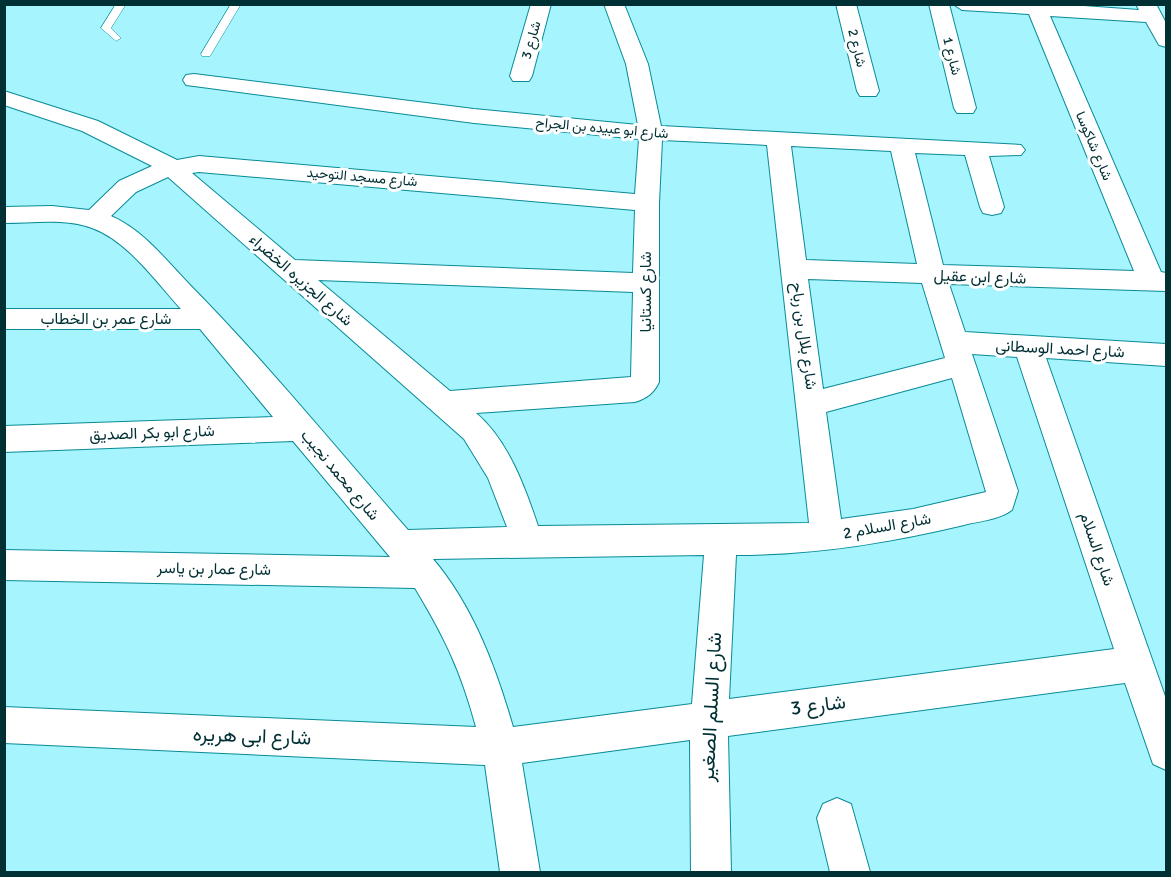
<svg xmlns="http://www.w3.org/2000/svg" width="1171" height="877" font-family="Signika,Vazirmatn,sans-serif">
	<rect width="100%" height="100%" fill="#a5f4fe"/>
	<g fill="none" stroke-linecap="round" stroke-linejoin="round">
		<g stroke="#088b97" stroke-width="1">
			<g id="lane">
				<polygon points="116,4 126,4 111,28 121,38 116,41 101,28"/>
				<polygon points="231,4 241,4 210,56 202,56 201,54"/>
			</g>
		</g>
		<g stroke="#088b97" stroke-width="2">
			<g id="street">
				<polygon points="531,4 551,4 532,76 529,81 513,81 510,76"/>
				<path d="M604 4H624L648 64 661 126 1021 145 1025 150 1021 155 989 156 1004 207 1001 213 992 215 983 213 980 207 965 155 915 153 943 265 1134 271 1029 14 962 10 953 4H1056L1139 10 1136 4H1156L1166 23V47L1159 45 1146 22 1050 16 1161 272 1166 273V291L949 284 965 332 1166 344V366L1046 358 1166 699V770L1153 764 1125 683 728 736 731 872H691L690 740 522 763 540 872H500L485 765 4 743V707L476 727C461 671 445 638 415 588L4 580V550L390 557 293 441 4 452V426L273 417 200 329H4V309H181C156 282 128 241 92 228 66 218 32 223 4 223V207L52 206 89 210 119 181 152 166 82 131 4 105V91L98 121 177 160 199 156 635 194 639 139 474 123 194 86 186 85 183 80 186 75 194 74 474 109 638 125 626 64ZM662 140 767 145 809 523 538 526C525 487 508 440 476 413L635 402C647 398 654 393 659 382V203ZM791 146 891 151 917 264 806 260ZM199 172 635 210 633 273 295 260 192 173ZM168 177 464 439 488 478 507 527 408 530C336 448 266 362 189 284 165 259 143 230 111 216L136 192ZM808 279 922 283 945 358 823 389ZM318 280 633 292 631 377 450 391ZM972 354 1017 357 1114 649 729 699 736 555C814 555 889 543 964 525 979 521 999 520 1012 510L1018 491ZM952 378 986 492 913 509 841 519 826 412ZM704 555 692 704 513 727C496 668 473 606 433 559Z"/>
				<polygon points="836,4 856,4 879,91 876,96 860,96 857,91"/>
				<polygon points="929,4 949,4 976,108 973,113 957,113 954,108"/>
				<polygon points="837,798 851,804 870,872 830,872 817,818 823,804"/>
			</g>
		</g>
		<use href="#lane" fill="#fff" fill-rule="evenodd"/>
		<use href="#street" fill="#fff" fill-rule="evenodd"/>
	</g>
	<g text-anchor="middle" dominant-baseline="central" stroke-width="6" stroke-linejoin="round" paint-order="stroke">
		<g font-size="14" fill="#002f34" stroke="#fff">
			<text transform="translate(531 40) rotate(-74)">شارع 3</text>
			<text transform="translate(857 48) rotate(76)">شارع 2</text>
			<text transform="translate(952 56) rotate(76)">شارع 1</text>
			<text transform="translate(602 128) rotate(5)">شارع ابو عبيده بن الجراح</text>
			<text transform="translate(1094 146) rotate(67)">شارع شاكوسا</text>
			<text transform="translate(362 177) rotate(5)">شارع مسجد التوحيد</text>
		</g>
		<g font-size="16" fill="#002f34" stroke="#fff">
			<text transform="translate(980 277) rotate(2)">شارع ابن عقيل</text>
			<text transform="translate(301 280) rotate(41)">شارع الجزيره الخضراء</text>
			<text transform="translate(646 292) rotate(-90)">شارع كستانيا</text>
			<text x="106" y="319">شارع عمر بن الخطاب</text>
			<text transform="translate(804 336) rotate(82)">شارع بلال بن رباح</text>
			<text transform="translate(1060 349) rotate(3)">شارع احمد الوسطانى</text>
			<text transform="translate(152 433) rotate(-2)">شارع ابو بكر الصديق</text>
			<text transform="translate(340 475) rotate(50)">شارع محمد نجيب</text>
			<text transform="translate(887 526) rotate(-10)">شارع السلام 2</text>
			<text transform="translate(1097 549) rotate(71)">شارع السلام</text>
			<text transform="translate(214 569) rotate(1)">شارع عمار بن ياسر</text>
		</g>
		<g font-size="20" fill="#002f34" stroke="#fff">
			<text transform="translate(818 705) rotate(-7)">شارع 3</text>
			<text transform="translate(711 707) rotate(-87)">شارع السلم الصغير</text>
			<text transform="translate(252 736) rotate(2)">شارع ابى هريره</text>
		</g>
	</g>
	<rect width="1171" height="877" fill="none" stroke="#002f34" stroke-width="12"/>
</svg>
